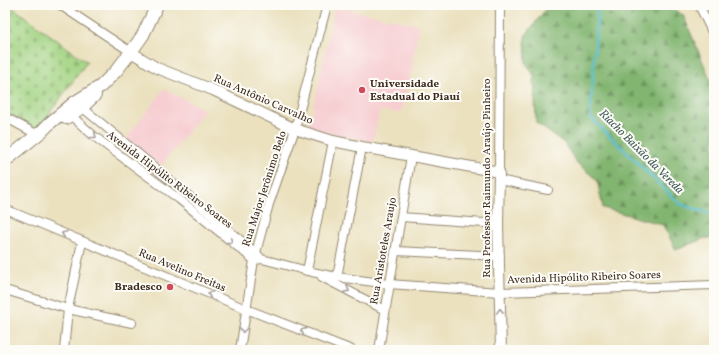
<svg xmlns="http://www.w3.org/2000/svg" width="719" height="355" font-family="Vollkorn,serif">
	<defs>
		<pattern id="forest-firs" width="22" height="20" patternUnits="userSpaceOnUse"><rect width="22" height="20" fill="#81b570"/><path d="M5 1l3.5 6h-7zM16 11l3.5 6h-7z" fill="#6b935b"/></pattern>
		<pattern id="cemetery-stones" width="16" height="16" patternUnits="userSpaceOnUse"><rect width="16" height="16" fill="#a2d382"/><path d="M2 7V4a2 2 0 0 1 4 0v3zM10 15v-3a2 2 0 0 1 4 0v3z" fill="#8cb570"/></pattern>
	</defs>
	<rect width="100%" height="100%" fill="#fdfcf7"/>
	<filter id="ink" filterUnits="userSpaceOnUse"><feTurbulence type="fractalNoise" baseFrequency=".025" numOctaves="2"/><feDisplacementMap in="SourceGraphic" scale="8" xChannelSelector="R" yChannelSelector="G"/><feConvolveMatrix kernelMatrix="1 2 1 2 8 2 1 2 1" color-interpolation-filters="sRGB"/></filter>
	<filter id="wash" filterUnits="userSpaceOnUse"><feTurbulence type="fractalNoise" baseFrequency=".012" numOctaves="4" result="noise"/><feDisplacementMap in="SourceGraphic" scale="16" xChannelSelector="R" yChannelSelector="G"/><feGaussianBlur stdDeviation="0.9" result="paint"/><feColorMatrix in="noise" values="0 0 0 0 0 0 0 0 0 0 0 0 0 0 0 0 0 1.4 0 .05"/><feComposite in="paint" operator="in"/></filter>
	<g filter="url(#wash)">
		<rect width="100%" height="100%" fill="#ebe1bf"/>
		<g fill="#f7cfd3">
			<polygon points="335,7 419,25 411,70 401,113 380,110 373,142 309,128"/>
			<polygon points="164,89 205,110 161,166 126,139"/>
		</g>
		<polygon fill="url(#forest-firs)" stroke="#5e7047" points="549,5 668,5 683,15 714,88 714,238 705,238 676,250 663,225 603,208 597,180 577,163 563,142 536,123 534,75 526,63 525,36"/>
		<polygon fill="url(#cemetery-stones)" stroke="#6e7e50" points="5,5 9,5 87,62 37,130 5,111"/>
		<g fill="none" stroke-linecap="round" stroke-linejoin="round">
			<polyline stroke="#4fbcca" stroke-width="2.5" points="598,5 590,117 680,204 714,215"/>
		</g>
	</g>
	<g filter="url(#ink)">
		<g fill="none" stroke-linecap="round" stroke-linejoin="round">
			<g stroke="#93866e" stroke-width="10">
				<g id="minor">
					<polyline points="60,5 131,52"/>
					<polyline points="699,5 714,36"/>
					<polyline points="78,104 170,180 259,256"/>
					<polyline points="67,112 95,137 179,199 254,260 262,259 312,272 337,277 389,284 500,292 714,285"/>
					<polyline points="5,117 38,135"/>
					<polyline points="499,172 500,5"/>
					<polyline points="499,180 548,190"/>
					<polyline points="5,209 246,309 352,350"/>
					<polyline points="401,217 498,224"/>
					<polyline points="396,251 500,256"/>
					<polyline points="307,271 333,141"/>
					<polyline points="322,277 385,310"/>
					<polyline points="337,277 362,147"/>
					<polyline points="5,290 68,309 132,323"/>
					<polyline points="64,350 68,309 82,242"/>
					<polyline points="240,350 254,260 269,204 295,129 327,5"/>
					<polyline points="379,350 411,156"/>
				</g>
			</g>
			<g stroke="#93866e" stroke-width="12">
				<polyline id="tertiary" points="131,52 157,68 213,90 295,129 333,141 362,147 499,172 498,224 501,350"/>
			</g>
			<g stroke="#93866e" stroke-width="14">
				<g id="secondary">
					<polyline points="66,118 81,108 95,95"/>
					<polyline points="5,161 42,131 51,122 75,102 101,86 116,71 131,52 143,35 157,5"/>
				</g>
			</g>
			<use href="#minor" stroke="#fff" stroke-width="8"/>
			<use href="#tertiary" stroke="#fff" stroke-width="10"/>
			<use href="#secondary" stroke="#fff" stroke-width="12"/>
		</g>
		<defs><path id="oneway-chevron" d="M-2-3.5L2.5 0L-2 3.5" fill="none" stroke-width="1.6" stroke-linecap="round" stroke-linejoin="round"/></defs>
		<g stroke="#a79f9a">
			<use href="#oneway-chevron" transform="translate(94 136) rotate(38)"/>
			<use href="#oneway-chevron" transform="translate(64 234) rotate(-157)"/>
			<use href="#oneway-chevron" transform="translate(230 241) rotate(39)"/>
			<use href="#oneway-chevron" transform="translate(347 290) rotate(27)"/>
			<use href="#oneway-chevron" transform="translate(210 294) rotate(-157)"/>
			<use href="#oneway-chevron" transform="translate(500 311) rotate(-92)"/>
			<use href="#oneway-chevron" transform="translate(243 330) rotate(97)"/>
			<use href="#oneway-chevron" transform="translate(303 331) rotate(-159)"/>
		</g>
	</g>
	<g fill="#d1495b" stroke="#fdfcf7" stroke-width="1.5">
		<circle cx="362" cy="90" r="4"/>
		<circle cx="170" cy="287" r="4"/>
	</g>
	<g text-anchor="middle" dominant-baseline="central" stroke-width="4" stroke-linejoin="round" paint-order="stroke">
		<g font-size="11" font-weight="bold" fill="#3b2a1e" stroke="#fdfcf7" text-anchor="start">
			<text x="370" y="84">Universidade<tspan x="370" dy="13">Estadual do Piauí</tspan></text>
			<text x="162" y="287" text-anchor="end">Bradesco</text>
		</g>
		<g font-size="11" fill="#3b2a1e" stroke="#fdfcf7">
			<text transform="translate(263 100) rotate(24)">Rua Antônio Carvalho</text>
			<text transform="translate(487 178) rotate(-90)">Rua Professor Raimundo Araújo Pinheiro</text>
			<text transform="translate(169 180) rotate(37)">Avenida Hipólito Ribeiro Soares</text>
			<text transform="translate(265 189) rotate(-72)">Rua Major Jerônimo Belo</text>
			<text transform="translate(384 251) rotate(-80)">Rua Aristoteles Araujo</text>
			<text transform="translate(182 271) rotate(23)">Rua Avelino Freitas</text>
			<text transform="translate(584 278) rotate(-2)">Avenida Hipólito Ribeiro Soares</text>
		</g>
		<g font-size="12" font-style="italic" fill="#425d5a" stroke="#fdfcf7">
			<text transform="translate(641 152) rotate(45)">Riacho Baixão da Vereda</text>
		</g>
	</g>
	<rect width="719" height="355" fill="none" stroke="#fdfcf7" stroke-width="20"/>
</svg>
